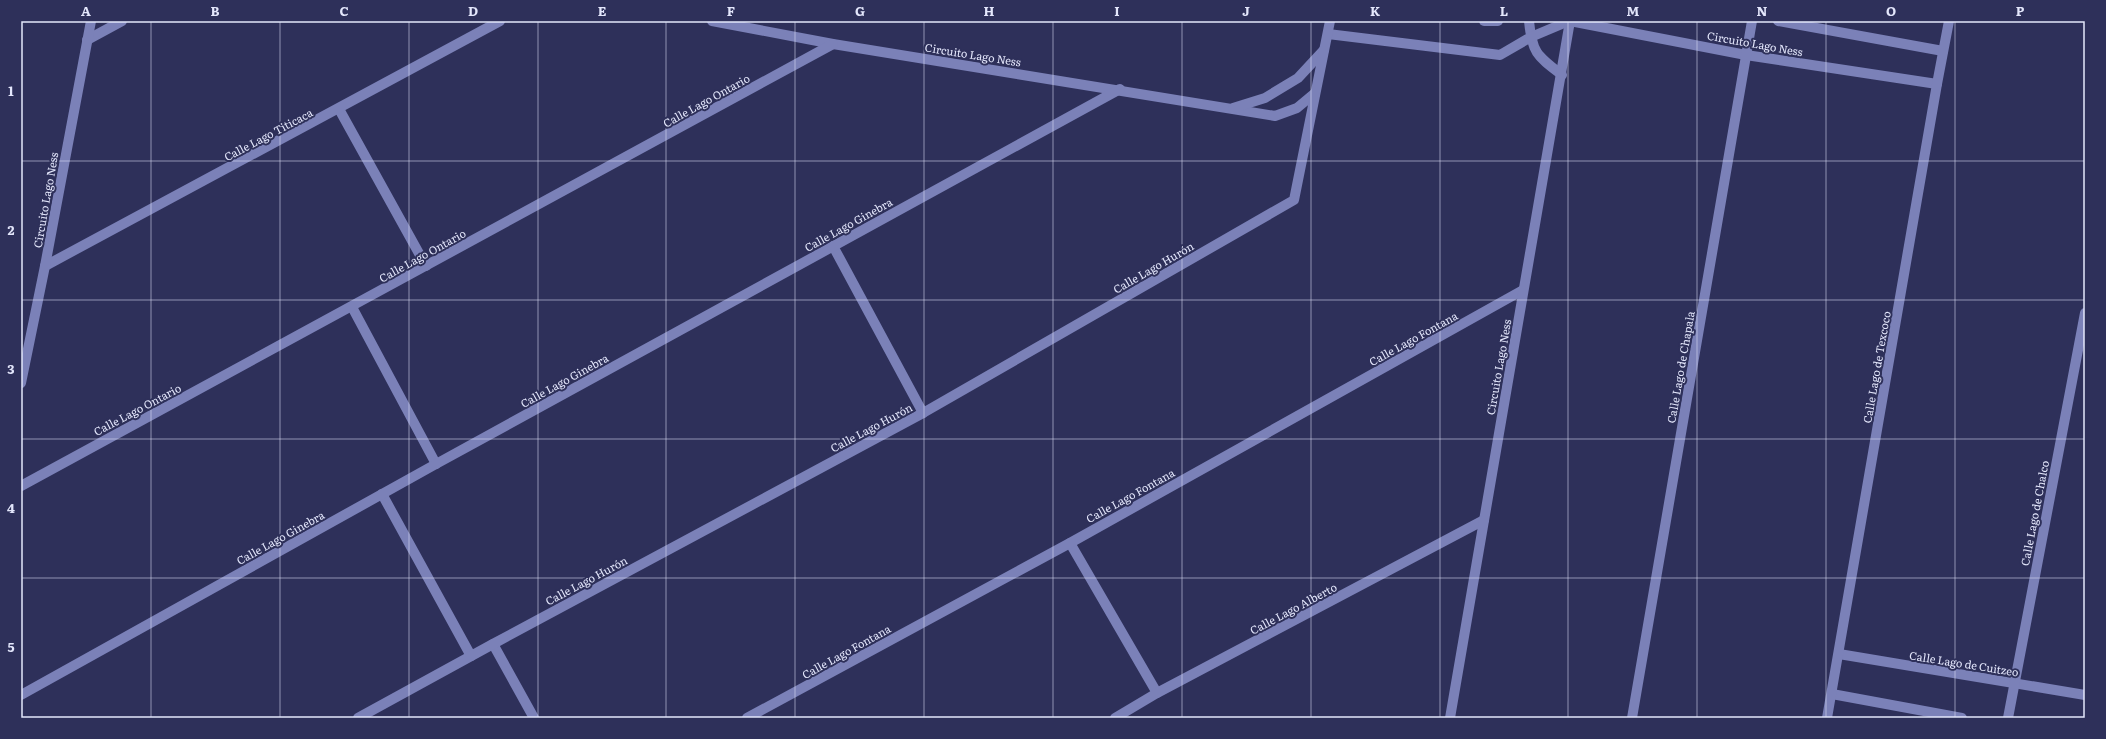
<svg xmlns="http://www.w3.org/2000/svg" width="2106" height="739" font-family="Literata,serif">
	<rect width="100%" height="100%" fill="#2e305a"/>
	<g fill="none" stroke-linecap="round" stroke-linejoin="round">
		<g stroke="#7b81b8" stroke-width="10">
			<polyline points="712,21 833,44 1275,116 1297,108 1315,93"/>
			<polyline points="1484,21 1498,21"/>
			<path d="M1529 21C1532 53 1537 56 1562 75"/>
			<polyline points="1570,21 1746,55 1937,84"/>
			<polyline points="1778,21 1943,51"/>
			<polyline points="1328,34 1500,55 1531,37 1569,21"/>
			<polyline points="87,40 122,21"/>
			<polyline points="1233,108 1265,98 1298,78 1324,50"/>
			<polyline points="339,109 426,266"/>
			<polyline points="833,246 923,413"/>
			<polyline points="45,266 500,21"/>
			<polyline points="352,307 436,464"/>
			<polyline points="21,383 45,266 91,21"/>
			<polyline points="21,486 833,44"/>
			<polyline points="382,494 471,656"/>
			<polyline points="1070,543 1157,693"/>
			<polyline points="493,644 534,718"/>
			<polyline points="1839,654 2085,695"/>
			<polyline points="1832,694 1962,718"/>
			<polyline points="21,695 436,464 1120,89"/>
			<polyline points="358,718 493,644 923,413 1294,200 1330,21"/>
			<polyline points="747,718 1070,543 1523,290"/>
			<polyline points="1115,718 1157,693 1484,520"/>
			<polyline points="1450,718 1570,21"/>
			<polyline points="1632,718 1752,21"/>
			<polyline points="1827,718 1937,84 1949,21"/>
			<polyline points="2008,718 2085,313"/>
		</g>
	</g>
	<path fill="none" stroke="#e4e7fc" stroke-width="1" stroke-opacity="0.55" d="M151 21V718M280 21V718M409 21V718M538 21V718M666 21V718M795 21V718M924 21V718M1053 21V718M1182 21V718M1311 21V718M1440 21V718M1568 21V718M1697 21V718M1826 21V718M1955 21V718M21 161H2085M21 300H2085M21 439H2085M21 578H2085"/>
	<g text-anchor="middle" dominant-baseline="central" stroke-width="4" stroke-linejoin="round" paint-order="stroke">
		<g font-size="11" fill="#e4e7fc" stroke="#2e305a">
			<text transform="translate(1755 43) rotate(10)">Circuito Lago Ness</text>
			<text transform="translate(973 54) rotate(9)">Circuito Lago Ness</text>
			<text transform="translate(706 100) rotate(-29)">Calle Lago Ontario</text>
			<text transform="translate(268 134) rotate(-28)">Calle Lago Titicaca</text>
			<text transform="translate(45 200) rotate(-80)">Circuito Lago Ness</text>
			<text transform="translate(848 224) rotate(-29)">Calle Lago Ginebra</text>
			<text transform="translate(422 255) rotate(-29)">Calle Lago Ontario</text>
			<text transform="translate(1153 267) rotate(-30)">Calle Lago Hurón</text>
			<text transform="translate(1413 338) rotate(-29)">Calle Lago Fontana</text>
			<text transform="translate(1498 367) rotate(-80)">Circuito Lago Ness</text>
			<text transform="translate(1680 367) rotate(-80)">Calle Lago de Chapala</text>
			<text transform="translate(1876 367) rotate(-80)">Calle Lago de Texcoco</text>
			<text transform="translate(564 380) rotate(-29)">Calle Lago Ginebra</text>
			<text transform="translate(137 409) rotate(-28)">Calle Lago Ontario</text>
			<text transform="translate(871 427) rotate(-28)">Calle Lago Hurón</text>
			<text transform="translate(1130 495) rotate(-29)">Calle Lago Fontana</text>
			<text transform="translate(2034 513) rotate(-79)">Calle Lago de Chalco</text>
			<text transform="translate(280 537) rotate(-29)">Calle Lago Ginebra</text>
			<text transform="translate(586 580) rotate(-28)">Calle Lago Hurón</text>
			<text transform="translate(1293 608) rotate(-28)">Calle Lago Alberto</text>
			<text transform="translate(846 651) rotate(-29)">Calle Lago Fontana</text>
			<text transform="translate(1964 663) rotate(9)">Calle Lago de Cuitzeo</text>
		</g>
	</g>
	<rect width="2106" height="739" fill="none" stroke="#2e305a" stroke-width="44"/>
	<rect x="22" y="22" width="2062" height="695" fill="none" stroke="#e4e7fc" stroke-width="1.5"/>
	<g font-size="13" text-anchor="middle" font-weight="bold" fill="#e4e7fc">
		<text x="86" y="16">A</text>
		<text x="215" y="16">B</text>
		<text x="344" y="16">C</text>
		<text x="473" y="16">D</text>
		<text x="602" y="16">E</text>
		<text x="731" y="16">F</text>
		<text x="860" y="16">G</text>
		<text x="989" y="16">H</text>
		<text x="1117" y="16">I</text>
		<text x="1246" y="16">J</text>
		<text x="1375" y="16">K</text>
		<text x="1504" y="16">L</text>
		<text x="1633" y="16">M</text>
		<text x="1762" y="16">N</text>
		<text x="1891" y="16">O</text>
		<text x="2020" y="16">P</text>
		<text x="11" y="96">1</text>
		<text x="11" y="235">2</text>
		<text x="11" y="374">3</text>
		<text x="11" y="513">4</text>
		<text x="11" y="652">5</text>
	</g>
</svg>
